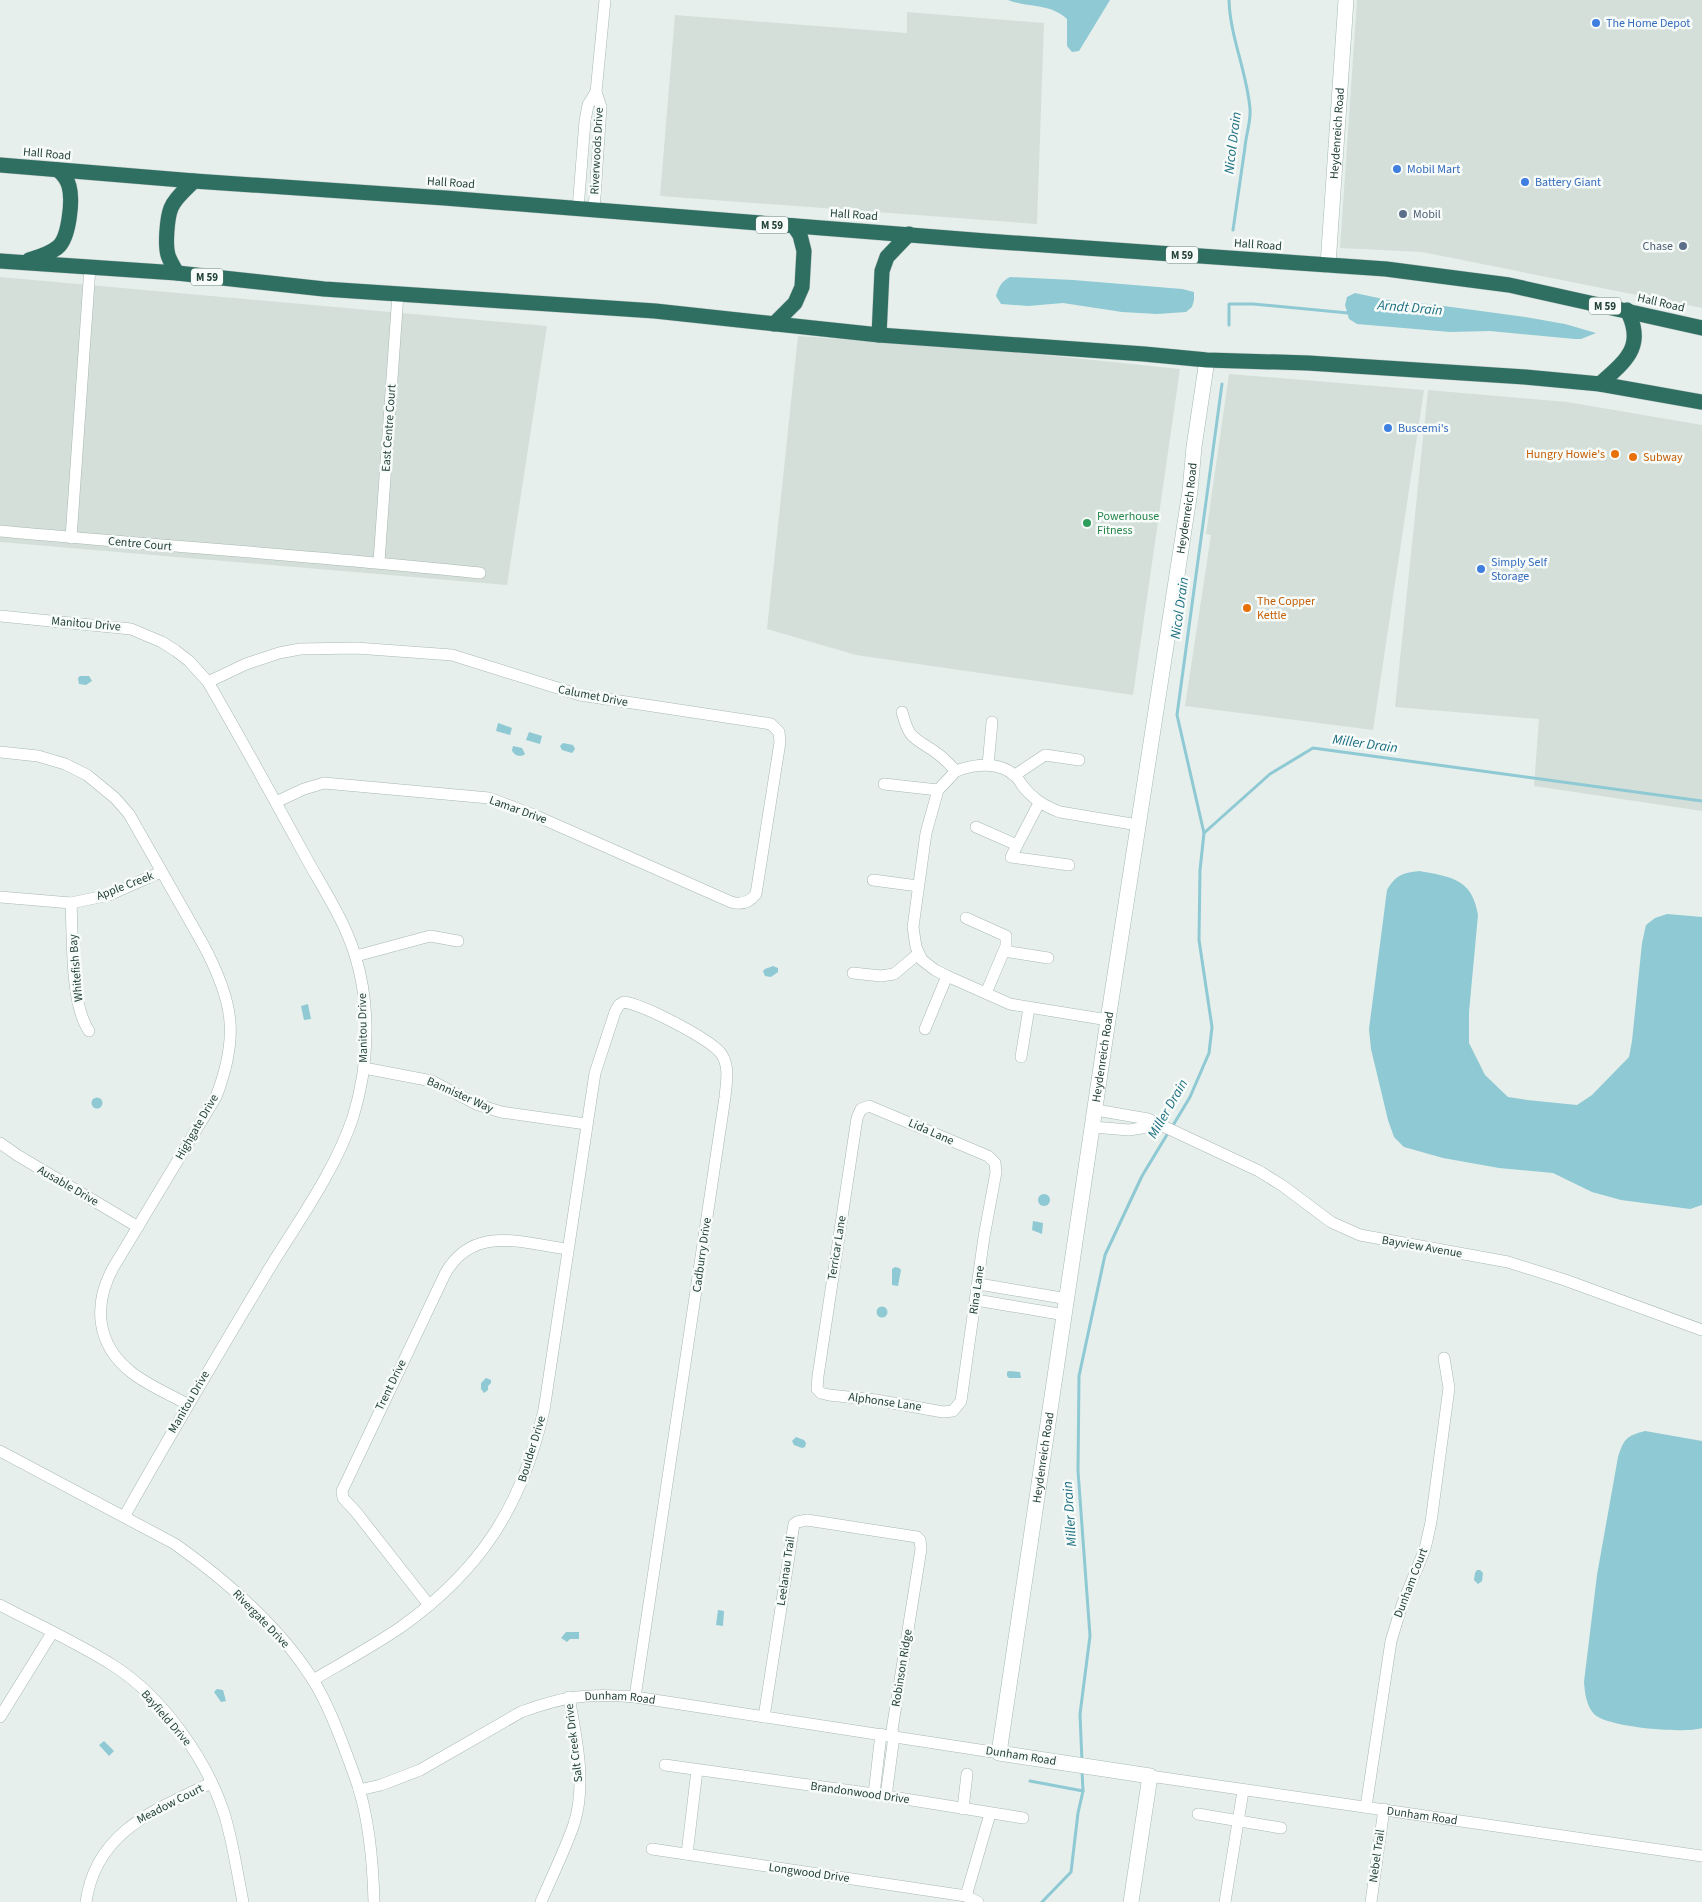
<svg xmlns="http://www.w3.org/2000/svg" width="1702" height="1902" font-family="'Source Sans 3',sans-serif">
	<rect width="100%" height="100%" fill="#e6efeb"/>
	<g fill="#d4dfda">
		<polygon points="1357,0 1702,0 1702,308 1422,252 1340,248"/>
		<polygon points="907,12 1044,23 1037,224 660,196 675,15 907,33"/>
		<polygon points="0,277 547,326 507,585 0,542"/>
		<polygon points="798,336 1016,352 1180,369 1133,695 856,655 767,629"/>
		<polygon points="1229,374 1424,390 1373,730 1185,706 1211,535 1206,534"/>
		<polygon points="1428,390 1567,402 1702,425 1702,811 1534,786 1539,719 1395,707"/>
	</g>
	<g fill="#8ec9d4">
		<path d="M1008 0H1110L1079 51 1072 52 1067 46V19C1050 3 1028 8 1008 0Z"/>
		<path d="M1010 277 1073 280 1182 289 1194 292V300L1192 307 1186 312 1157 314 1122 312 1063 303 1028 306 1001 304 996 296C999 286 1001 282 1010 277Z"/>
		<polygon points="1355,293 1397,302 1429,304 1525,317 1565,324 1596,333 1581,339 1575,339 1490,331 1450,332 1357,324 1349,319 1345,305 1347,297"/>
		<polygon points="80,676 89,676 92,681 86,685 79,684 78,678"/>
		<polygon points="498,723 512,728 510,735 496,731"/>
		<polygon points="529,732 542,736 540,744 526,740"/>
		<polygon points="563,743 573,745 575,749 572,753 562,750 560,746"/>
		<path d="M513 746 522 748 525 754C521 758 513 755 512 750Z"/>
		<path d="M1419 871C1451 877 1472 878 1478 915L1469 1012V1043L1485 1075 1508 1097 1527 1100 1577 1105 1592 1095 1629 1057 1632 1041 1642 943 1646 925 1655 918 1667 914 1702 917V1205L1690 1209 1621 1200 1592 1192 1553 1173 1499 1168 1443 1158 1404 1147 1394 1137 1388 1120 1371 1049 1369 1029 1387 890C1396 875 1402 873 1419 871Z"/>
		<polygon points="773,966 778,968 778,972 771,977 765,976 763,971 765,969"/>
		<polygon points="308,1004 311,1019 304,1020 301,1006"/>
		<circle cx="97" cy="1103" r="5.5"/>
		<circle cx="1044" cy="1200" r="6"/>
		<polygon points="1033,1221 1043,1223 1042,1234 1032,1230"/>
		<polygon points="895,1267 899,1268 901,1270 898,1286 892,1285 892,1269"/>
		<circle cx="882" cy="1312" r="5.5"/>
		<polygon points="1009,1371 1020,1372 1021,1378 1009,1378 1007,1376 1007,1372"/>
		<polygon points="486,1378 491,1380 491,1383 488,1386 488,1390 484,1393 481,1389 481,1383"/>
		<path d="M1645 1431 1702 1441V1728C1684 1734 1606 1727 1594 1714 1586 1705 1585 1693 1584 1682L1597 1575 1618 1457C1624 1439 1626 1436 1645 1431Z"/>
		<polygon points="796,1437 804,1440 806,1443 805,1447 802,1448 794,1445 792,1441"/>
		<polygon points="1477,1570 1480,1570 1483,1573 1482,1581 1478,1584 1474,1580 1475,1573"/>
		<polygon points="718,1610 724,1611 723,1626 716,1625"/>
		<polygon points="566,1632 579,1632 579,1639 570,1639 567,1642 561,1638"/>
		<polygon points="217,1689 223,1690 226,1701 221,1702 214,1692"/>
		<polygon points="104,1741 114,1751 109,1756 99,1745"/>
	</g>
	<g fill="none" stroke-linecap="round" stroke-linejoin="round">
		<g stroke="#8ec9d4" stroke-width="3">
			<path d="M1229 0C1230 37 1247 72 1250 109 1251 122 1246 134 1245 147 1241 174 1237 202 1233 230"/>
			<polyline points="1229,325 1229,304 1253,304 1348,313"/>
			<polyline points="1204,833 1270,774 1313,748 1702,801"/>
			<polyline points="1172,1127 1190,1097 1209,1053 1212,1027 1199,940 1200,870 1204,833 1177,715 1222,384"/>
			<polyline points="1082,1762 1080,1714 1090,1636 1078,1471 1079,1376 1105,1255 1142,1176 1168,1133"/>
			<polyline points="1030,1781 1083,1791"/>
			<polyline points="1042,1902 1071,1872 1078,1813 1083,1791 1082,1770"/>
		</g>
		<g stroke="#a8b8b2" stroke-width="12">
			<g id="street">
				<polyline points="578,209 585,121 588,105 596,92"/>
				<polyline points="594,210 601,107 596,92 605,0"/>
				<path d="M0 531C160 546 320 556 480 573"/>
				<polyline points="71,538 90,267"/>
				<polyline points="379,562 398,294"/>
				<path d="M0 616 131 629 162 642 176 651 189 661 208 682C241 739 273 797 304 854 322 887 344 919 355 955 371 1006 369 1066 353 1117 336 1169 298 1222 269 1269 220 1351 171 1433 124 1517"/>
				<path d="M208 682 246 664 279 653 300 649 356 648 452 655 580 695 765 723 771 724 779 732 780 742 756 894C749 903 741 905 731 902L534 815 489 798 324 783 304 789 276 802"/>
				<path d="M902 712C910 743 916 737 938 754 945 759 950 765 956 771 974 764 1000 761 1015 776 1018 778 1020 782 1022 785 1033 799 1044 806 1060 812L1138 825"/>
				<path d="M0 752 38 756 65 764 87 775 115 798 129 814 204 946C234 1003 239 1037 216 1097L113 1268C93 1305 96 1344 131 1372 147 1385 169 1394 187 1404"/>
				<polyline points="988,765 992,722"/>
				<polyline points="956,771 938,790 926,833 913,927 916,947 922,960 935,970 947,976 1010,1004 1108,1020"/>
				<polyline points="1015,775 1045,755 1079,760"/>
				<polyline points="884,784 938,790"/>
				<polyline points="1039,803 1011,857 1069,865"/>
				<polyline points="976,827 1017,845"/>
				<polyline points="873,880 918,886"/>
				<polyline points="0,897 71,903 109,895 161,872"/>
				<path d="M71 903C73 938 70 1003 89 1031"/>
				<polyline points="966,918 1006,936 1006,946 986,993"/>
				<polyline points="1004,951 1048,958"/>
				<polyline points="356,956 430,936 458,941"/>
				<polyline points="853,973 881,976 894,974 918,954"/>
				<polyline points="925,1029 947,976"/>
				<polyline points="1021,1057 1029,1008"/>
				<polyline points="364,1068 432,1081 476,1104 501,1112 586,1124"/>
				<polygon points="869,1106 988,1156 995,1163 996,1172 984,1237 961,1401 953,1411 943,1412 876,1400 829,1395 821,1393 817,1389 818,1376 857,1118 861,1109"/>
				<polyline points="1096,1110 1148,1119 1259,1171 1283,1186 1331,1222 1360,1235 1508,1262 1565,1280 1702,1330"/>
				<polyline points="1093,1127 1129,1130 1159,1125"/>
				<polyline points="0,1143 17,1155 138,1227"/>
				<polyline points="979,1284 1068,1299"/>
				<polyline points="976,1300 1065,1315"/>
				<path d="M0 1451 175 1544C227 1581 279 1626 313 1680 325 1699 334 1721 342 1742 348 1758 354 1773 359 1789 370 1825 373 1865 374 1902"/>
				<path d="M0 1605C38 1625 78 1643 114 1666 162 1697 206 1758 224 1813 233 1842 237 1872 243 1902"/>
				<path d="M429 1605 356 1512 343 1498 342 1491 445 1274C473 1224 521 1243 567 1249"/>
				<path d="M313 1680C342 1663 373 1646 401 1627 481 1570 522 1506 544 1410L595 1073 615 1012 619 1005 624 1002C642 1004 713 1040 722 1055 730 1068 726 1084 725 1097L635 1697"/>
				<polyline points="0,1717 52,1633"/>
				<polyline points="764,1717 794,1524 797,1522 807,1520 917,1537 920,1540 921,1549 892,1730 894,1736 886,1796"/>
				<polyline points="665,1765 874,1794 1023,1818"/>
				<path id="s1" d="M1150 1776 1702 1856"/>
				<path id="s2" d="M359 1790 381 1785 420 1770 521 1712C564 1696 590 1693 635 1697L999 1753"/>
				<polyline points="874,1794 881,1734"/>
				<polyline points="1366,1807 1391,1641 1402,1605 1425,1549 1431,1522 1449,1388 1444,1358"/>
				<polyline points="963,1809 967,1774"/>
				<polyline points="1198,1814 1281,1828"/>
				<polyline points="652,1849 966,1896 978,1902"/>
				<polyline points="687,1854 697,1770"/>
				<polyline points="966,1896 990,1814"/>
				<path d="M86 1902C96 1831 155 1810 211 1783"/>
				<path d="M541 1902C552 1876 565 1850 574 1824 587 1783 576 1738 569 1697"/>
				<polyline points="1225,1902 1243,1791"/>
				<polyline points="1371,1902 1384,1809"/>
			</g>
		</g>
		<g stroke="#a4bbb3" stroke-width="16">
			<g id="secondary">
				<path id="s3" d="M1328 265 1346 0"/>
				<path id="s4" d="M1131 1902 1150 1776 999 1753 1108 1020 1190 491 1194 447 1207 360"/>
			</g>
		</g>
		<g stroke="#c2cac8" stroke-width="16">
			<g id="highway">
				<polyline points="0,165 194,181 445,198 986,241 1386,269 1509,285 1702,328"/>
				<path d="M29 260C39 257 50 254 58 247 69 238 73 200 69 186 67 179 64 175 58 170"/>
				<polyline points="0,261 177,273 324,289 655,311 879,335 1144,354 1207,360 1308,363 1525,377 1600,384 1702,402"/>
				<path d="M177 273C174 267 170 262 168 255 165 245 167 218 171 208 175 198 186 189 194 181"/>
				<polyline points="774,324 795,303 802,287 804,251 800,235 794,226"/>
				<polyline points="879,335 882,271 887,257 909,234"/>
				<path d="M1600 384C1625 361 1646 347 1627 310"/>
			</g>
		</g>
		<use href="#street" stroke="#fff" stroke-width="11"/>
		<use href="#secondary" stroke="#fff" stroke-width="15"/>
		<use href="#highway" stroke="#2f6f62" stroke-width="15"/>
	</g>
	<g fill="#3f7fe0" stroke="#f7fbf9" stroke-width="2">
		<circle cx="1596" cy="23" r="5"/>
		<circle cx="1397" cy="169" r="5"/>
		<circle cx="1525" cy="182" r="5"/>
		<circle cx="1388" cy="428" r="5"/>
		<circle cx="1481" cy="569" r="5"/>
	</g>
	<g fill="#5c6f8a" stroke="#f7fbf9" stroke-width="2">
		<circle cx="1403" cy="214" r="5"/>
		<circle cx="1683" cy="246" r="5"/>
	</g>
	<g fill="#e8710a" stroke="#f7fbf9" stroke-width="2">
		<circle cx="1615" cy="454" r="5"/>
		<circle cx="1633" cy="457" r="5"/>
		<circle cx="1247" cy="608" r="5"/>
	</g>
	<circle fill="#2e9e5b" stroke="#f7fbf9" stroke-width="2" cx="1087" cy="523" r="5"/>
	<g text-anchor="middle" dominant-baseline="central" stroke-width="5" stroke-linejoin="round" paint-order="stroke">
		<g fill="#f7fbf9" stroke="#637a73" stroke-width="1">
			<rect x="756" y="216.5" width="32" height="17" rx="4"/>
			<rect x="1166" y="246.5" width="32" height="17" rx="4"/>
			<rect x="191" y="268.5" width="32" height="17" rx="4"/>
			<rect x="1589" y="297.5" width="32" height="17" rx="4"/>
		</g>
		<g font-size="11" font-weight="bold" fill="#24423a">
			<text x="772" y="225">M 59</text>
			<text x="1182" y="255">M 59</text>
			<text x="207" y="277">M 59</text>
			<text x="1605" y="306">M 59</text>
		</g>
		<g font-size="12" fill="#366cbe" stroke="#f7fbf9" text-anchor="start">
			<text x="1606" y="23">The Home Depot</text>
			<text x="1407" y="169">Mobil Mart</text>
			<text x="1535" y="182">Battery Giant</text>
			<text x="1398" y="428">Buscemi's</text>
			<text x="1491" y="562">Simply Self<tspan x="1491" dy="14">Storage</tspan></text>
		</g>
		<g font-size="12" fill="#24423a" stroke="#f7fbf9">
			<text stroke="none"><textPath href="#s3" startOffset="132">Heydenreich Road</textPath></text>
			<text transform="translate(597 151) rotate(-87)">Riverwoods Drive</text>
			<text transform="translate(47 154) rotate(5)">Hall Road</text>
			<text transform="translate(451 183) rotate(4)">Hall Road</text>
			<text transform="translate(854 215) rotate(4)">Hall Road</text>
			<text transform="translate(1258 245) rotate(4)">Hall Road</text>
			<text transform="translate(1661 303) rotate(13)">Hall Road</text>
			<text transform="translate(389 428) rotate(-86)">East Centre Court</text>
			<text stroke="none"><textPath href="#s4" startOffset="1539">Heydenreich Road</textPath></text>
			<text transform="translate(140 544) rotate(5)">Centre Court</text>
			<text transform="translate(86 624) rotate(5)">Manitou Drive</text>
			<text transform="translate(593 696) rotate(11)">Calumet Drive</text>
			<text transform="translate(518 810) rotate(20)">Lamar Drive</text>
			<text transform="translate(125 886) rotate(-21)">Apple Creek</text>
			<text transform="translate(76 968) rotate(-95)">Whitefish Bay</text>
			<text transform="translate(363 1028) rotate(-91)">Manitou Drive</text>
			<text stroke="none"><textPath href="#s4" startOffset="984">Heydenreich Road</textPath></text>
			<text transform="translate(460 1095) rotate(24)">Bannister Way</text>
			<text transform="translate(197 1127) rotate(-60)">Highgate Drive</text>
			<text transform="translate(931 1132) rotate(24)">Lida Lane</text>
			<text transform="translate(68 1186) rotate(30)">Ausable Drive</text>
			<text transform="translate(1422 1247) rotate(10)">Bayview Avenue</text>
			<text transform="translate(837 1248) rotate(-81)">Terricar Lane</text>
			<text transform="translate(702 1255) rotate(-82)">Cadburry Drive</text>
			<text transform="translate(977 1290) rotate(-82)">Rina Lane</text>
			<text transform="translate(391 1385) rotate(-64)">Trent Drive</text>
			<text transform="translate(189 1402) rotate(-60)">Manitou Drive</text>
			<text transform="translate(885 1402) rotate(8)">Alphonse Lane</text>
			<text transform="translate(532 1449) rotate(-73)">Boulder Drive</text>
			<text stroke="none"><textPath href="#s4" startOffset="579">Heydenreich Road</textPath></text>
			<text transform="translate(786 1571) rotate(-82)">Leelanau Trail</text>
			<text transform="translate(1411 1583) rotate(-69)">Dunham Court</text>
			<text transform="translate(261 1619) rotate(46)">Rivergate Drive</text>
			<text transform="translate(902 1668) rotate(-81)">Robinson Ridge</text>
			<text stroke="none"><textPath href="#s2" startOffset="282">Dunham Road</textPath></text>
			<text transform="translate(166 1718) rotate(49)">Bayfield Drive</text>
			<text transform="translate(574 1743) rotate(-97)">Salt Creek Drive</text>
			<text transform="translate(1021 1756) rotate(9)">Dunham Road</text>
			<text transform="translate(860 1793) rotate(8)">Brandonwood Drive</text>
			<text transform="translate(170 1804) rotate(-27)">Meadow Court</text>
			<text stroke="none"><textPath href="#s1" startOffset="275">Dunham Road</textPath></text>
			<text transform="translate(1377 1856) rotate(-82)">Nebel Trail</text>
			<text transform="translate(809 1873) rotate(8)">Longwood Drive</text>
		</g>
		<g font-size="12" fill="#4e5e75" stroke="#f7fbf9" text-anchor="start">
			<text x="1413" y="214">Mobil</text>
			<text x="1673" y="246" text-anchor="end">Chase</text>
		</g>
		<g font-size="12" fill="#c56008" stroke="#f7fbf9" text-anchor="start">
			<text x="1605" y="454" text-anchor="end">Hungry Howie's</text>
			<text x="1643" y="457">Subway</text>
			<text x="1257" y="601">The Copper<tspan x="1257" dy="14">Kettle</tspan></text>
		</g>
		<g font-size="12" fill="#27864d" stroke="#f7fbf9" text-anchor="start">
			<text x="1097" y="516">Powerhouse<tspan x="1097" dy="14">Fitness</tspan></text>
		</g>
		<g font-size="14" font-style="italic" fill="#1c6f80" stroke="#f7fbf9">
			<text transform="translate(1233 143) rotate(-83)">Nicol Drain</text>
			<text transform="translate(1410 308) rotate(5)">Arndt Drain</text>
			<text transform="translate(1180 608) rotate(-82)">Nicol Drain</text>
			<text transform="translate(1365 744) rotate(8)">Miller Drain</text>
			<text transform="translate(1168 1109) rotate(-60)">Miller Drain</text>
			<text transform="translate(1070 1514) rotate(-94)">Miller Drain</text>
		</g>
	</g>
</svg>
